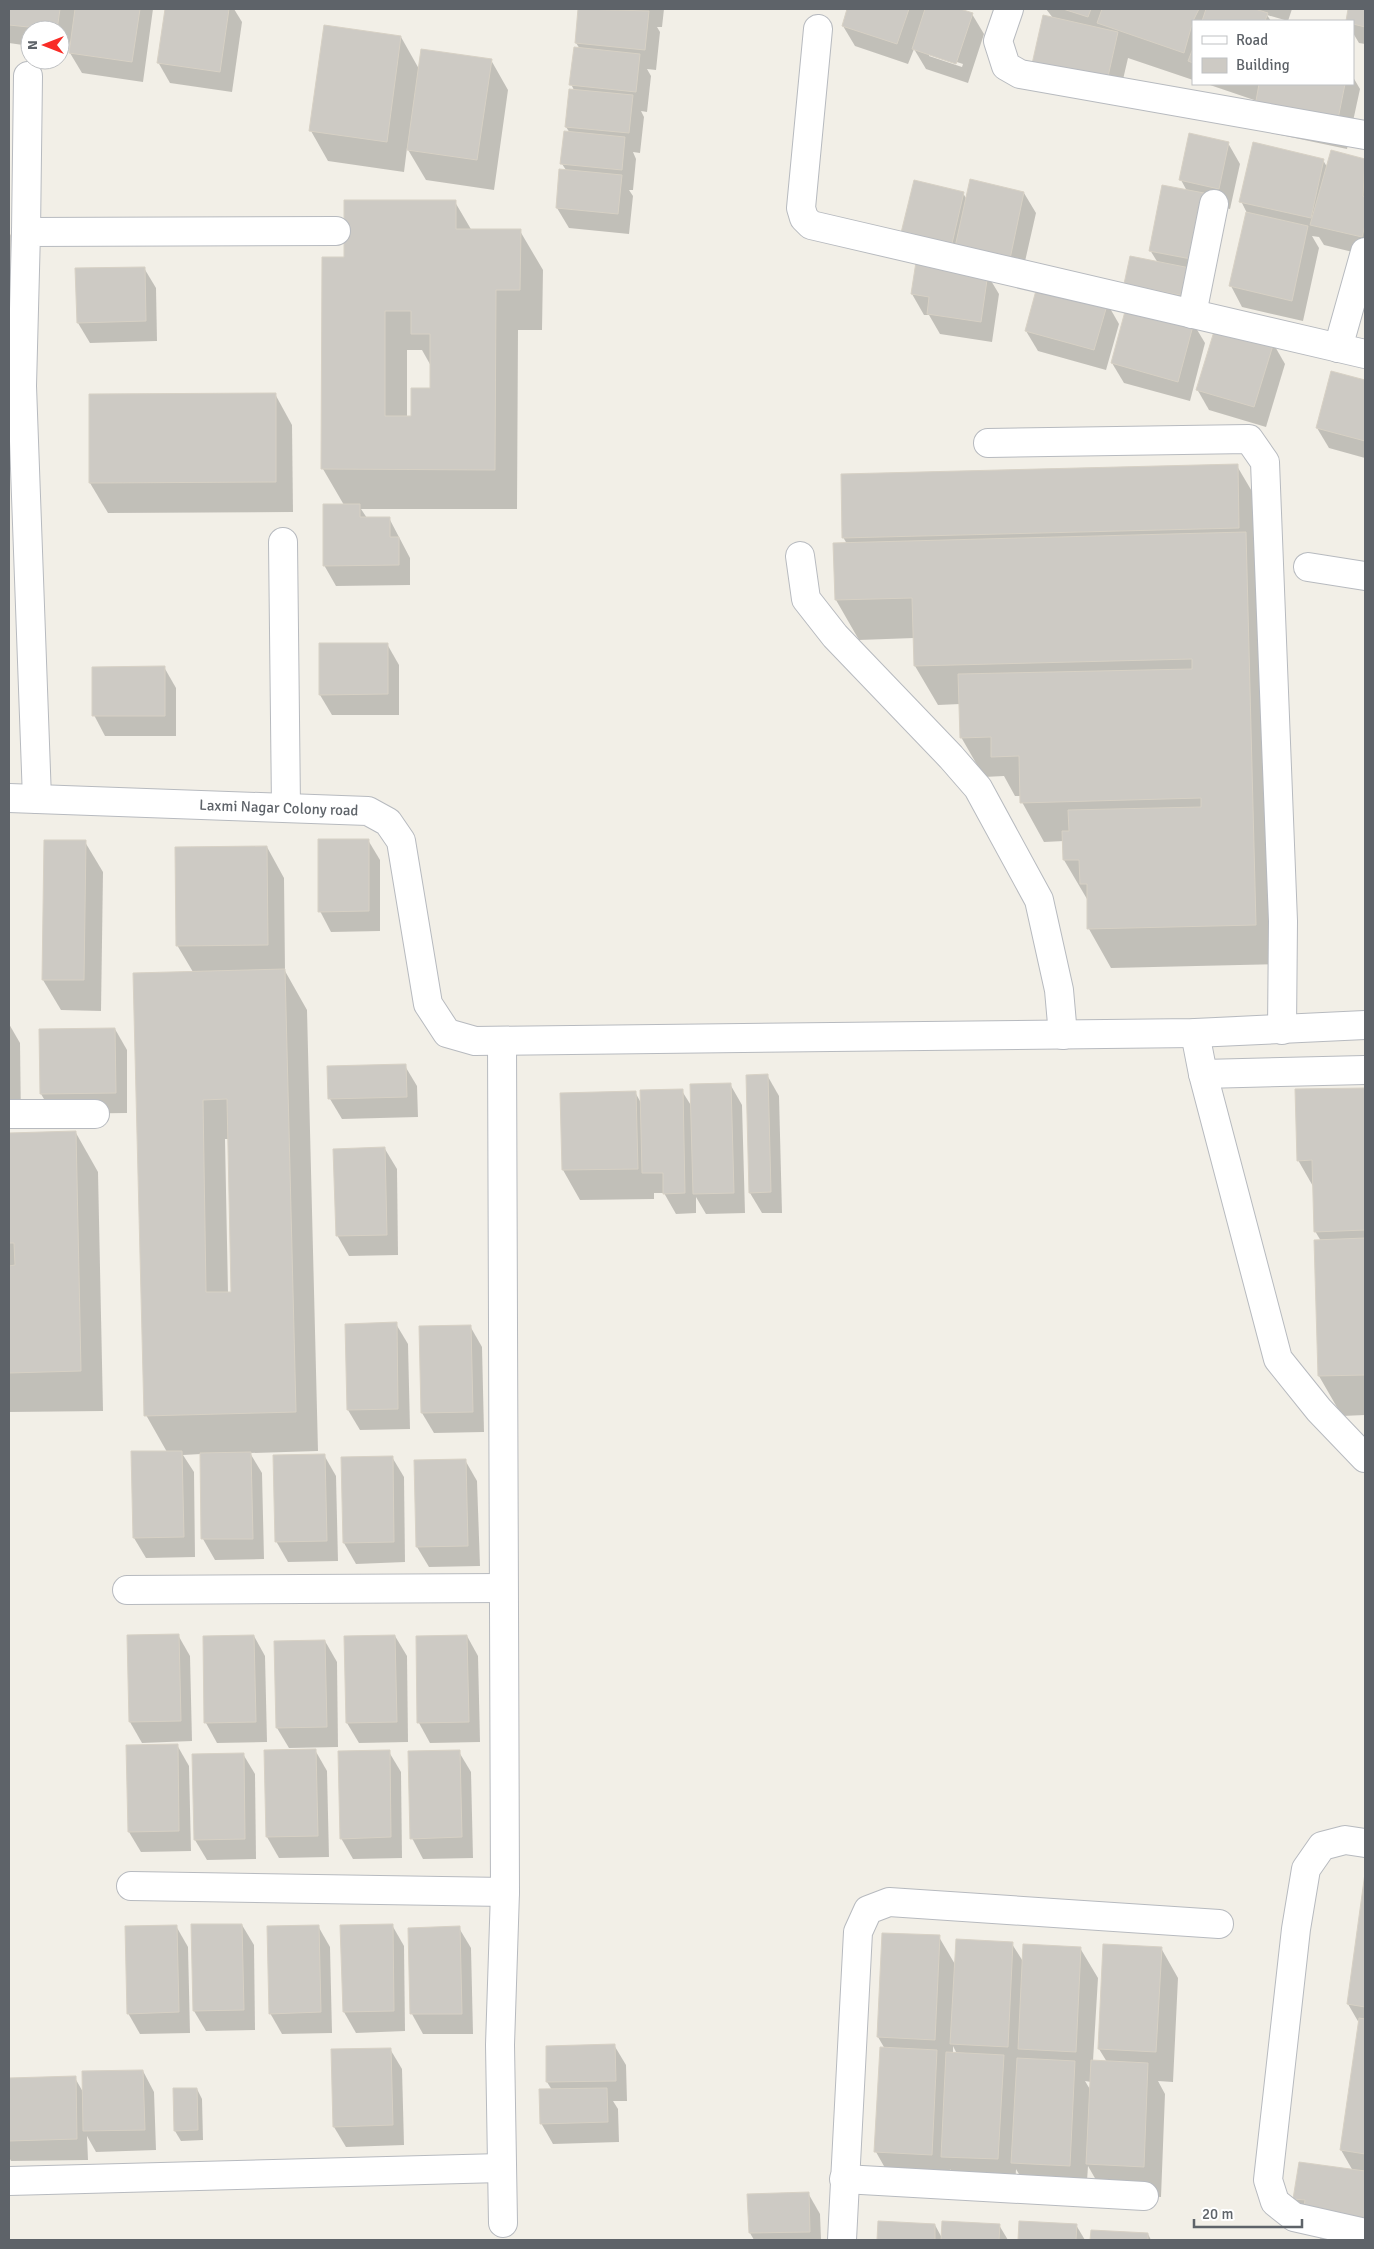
<svg xmlns="http://www.w3.org/2000/svg" width="1374" height="2249" font-family="Signika,sans-serif">
	<rect width="100%" height="100%" fill="#f2efe7"/>
	<g fill="#0003" fill-rule="evenodd">
		<polygon points="9,9 153,9 143,82 82,73 70,53 72,41 70,41 68,52 60,51 60,30 30,30 30,46 9,43"/>
		<polygon points="166,9 234,9 242,22 232,92 170,83 158,62"/>
		<polygon points="580,9 664,9 662,27 657,27 660,32 656,70 647,69 651,76 647,112 641,111 644,117 640,153 633,152 636,159 633,190 629,190 633,196 629,234 569,228 557,208 566,170 562,164 570,133 566,127 574,90 571,84 580,49 576,43"/>
		<path d="M849 9H956L972 14 984 34 968 83 926 69 914 49 908 64 855 46 843 26ZM929 53 963 64 962 67 929 56Z"/>
		<polygon points="1046,9 1251,9 1259,12 1258,9 1292,9 1288,21 1267,15 1271,21 1193,21 1193,80 1128,58 1118,101"/>
		<polygon points="1350,9 1365,9 1365,44 1359,43 1353,33 1353,21 1347,21"/>
		<polygon points="401,37 419,69 491,60 508,90 494,190 426,180 407,148 404,172 328,161 311,131"/>
		<polygon points="1353,77 1360,89 1347,149 1267,132 1255,112 1257,101 1207,84 1353,84"/>
		<polygon points="1228,143 1240,164 1230,209 1209,204 1196,316 1125,283 1158,263 1150,250 1187,191 1181,180"/>
		<polygon points="1332,151 1365,160 1365,255 1324,245 1319,237 1312,236 1319,248 1303,321 1242,307 1231,286 1247,213 1241,201 1323,160 1327,167"/>
		<polygon points="963,193 967,200 1024,193 1036,213 1021,279 987,274 999,294 992,342 940,334 929,315 924,315 912,294 917,263 914,257"/>
		<path d="M455 202 472 231H520L543 270 542 330H518L517 509H361L367 518H389L410 558V585L336 586 324 565 344 505 323 469V259H345ZM407 350H422L431 366V390L412 417H407Z"/>
		<polygon points="9,236 18,236 36,331 9,331"/>
		<polygon points="144,268 156,288 157,341 90,343 78,323"/>
		<polygon points="1107,303 1119,324 1106,370 1038,351 1026,331"/>
		<polygon points="1193,323 1205,343 1190,401 1124,383 1112,363"/>
		<polygon points="1273,343 1285,364 1266,427 1209,410 1197,389"/>
		<polygon points="1332,372 1365,381 1365,458 1329,448 1317,428"/>
		<polygon points="275,394 292,425 293,512 108,513 90,483"/>
		<polygon points="1237,466 1260,505 1279,964 1111,968 1089,929 1087,899 1064,860 1064,841 1044,842 1022,802 1021,796 1015,796 1004,776 984,777 961,737 960,704 938,705 915,666 914,638 859,640 836,600 835,544 847,544 843,537"/>
		<polygon points="387,644 399,665 399,715 332,715 320,695"/>
		<polygon points="164,667 176,688 176,736 105,736 94,715"/>
		<polygon points="368,840 380,860 380,931 331,932 320,911"/>
		<polygon points="85,842 103,872 101,1011 61,1010 43,980"/>
		<path d="M267 847 284 878 285 971 307 1010 318 1451 250 1453 262 1473 264 1559 215 1560 203 1539 201 1454 183 1455 194 1472 195 1557 146 1558 134 1538 167 1452 146 1415 193 972 177 945ZM225 1139H229L232 1293H228Z"/>
		<polygon points="9,1024 20,1043 21,1125 9,1125"/>
		<polygon points="115,1029 127,1050 127,1113 53,1114 41,1094"/>
		<polygon points="405,1066 417,1086 418,1117 342,1119 330,1099"/>
		<polygon points="767,1075 779,1096 782,1213 762,1213 750,1193"/>
		<polygon points="730,1084 742,1105 745,1213 706,1214 696,1197 696,1213 676,1214 664,1193 654,1193 654,1199 580,1200 563,1170 635,1092 641,1103 682,1091 692,1107"/>
		<polygon points="1365,1089 1365,1415 1342,1416 1319,1376 1315,1241 1321,1241 1315,1231 1314,1188 1298,1160 1296,1091"/>
		<polygon points="76,1133 98,1172 103,1411 9,1412 9,1134"/>
		<polygon points="385,1149 397,1169 398,1255 349,1256 337,1235"/>
		<polygon points="396,1324 408,1344 410,1429 360,1430 348,1410"/>
		<polygon points="470,1326 482,1347 484,1432 434,1433 422,1413"/>
		<polygon points="324,1455 336,1476 338,1561 288,1562 276,1541"/>
		<polygon points="392,1457 404,1477 405,1562 356,1564 344,1543 342,1458"/>
		<polygon points="465,1460 477,1481 480,1566 429,1567 417,1547"/>
		<polygon points="178,1635 190,1656 192,1741 142,1743 130,1722 129,1636"/>
		<polygon points="254,1636 265,1656 267,1742 217,1743 206,1723"/>
		<polygon points="395,1636 407,1656 408,1742 359,1743 347,1723"/>
		<polygon points="467,1636 478,1656 480,1742 430,1743 419,1723"/>
		<polygon points="325,1641 337,1662 338,1747 289,1748 277,1728"/>
		<polygon points="177,1745 189,1766 191,1851 141,1852 129,1832 127,1746"/>
		<polygon points="315,1750 327,1771 329,1857 279,1858 267,1837 266,1752"/>
		<polygon points="389,1752 401,1772 402,1858 353,1859 341,1838"/>
		<polygon points="459,1752 471,1772 473,1858 423,1859 412,1838"/>
		<polygon points="243,1754 255,1774 256,1859 207,1860 195,1840"/>
		<polygon points="1365,1881 1365,2240 1321,2240 1295,2198 1353,2171 1341,2150 1359,2023 1348,2004"/>
		<polygon points="242,1925 254,1945 255,2030 206,2031 194,2011"/>
		<polygon points="392,1925 404,1946 405,2031 356,2033 344,2012 342,1926"/>
		<polygon points="176,1926 188,1947 190,2033 140,2034 128,2013"/>
		<polygon points="318,1926 330,1947 332,2033 282,2034 270,2013"/>
		<polygon points="459,1928 471,1948 473,2034 423,2034 412,2014"/>
		<path d="M883 1934 939 1937 956 1966 1012 1944 1024 1963 1080 1948 1098 1978 1093 2061 1107 2062 1099 2049 1161 1948 1178 1978 1173 2082 1158 2081 1165 2094 1161 2197 1104 2194 1088 2166 1086 2196 1030 2193 1016 2169 1015 2189 960 2187 950 2169 949 2185 893 2182 876 2152 885 2049 878 2037ZM953 2046 957 2054 953 2053ZM1085 2081 1091 2082V2091Z"/>
		<polygon points="614,2045 626,2065 627,2101 613,2101 618,2109 619,2142 553,2144 541,2123 552,2090 547,2082 547,2047"/>
		<polygon points="390,2049 402,2069 404,2145 346,2147 334,2127"/>
		<polygon points="143,2071 154,2092 156,2150 96,2152 87,2136 88,2160 11,2161 9,2157 9,2079 75,2078 83,2092"/>
		<polygon points="197,2089 202,2099 203,2140 181,2141 175,2131"/>
		<polygon points="808,2193 820,2214 821,2240 754,2240 750,2233 749,2195"/>
		<polygon points="879,2222 935,2225 942,2238 999,2225 1008,2240 878,2240"/>
		<polygon points="1020,2222 1076,2225 1085,2240 1019,2240"/>
		<polygon points="1092,2231 1148,2234 1151,2240 1092,2240"/>
	</g>
	<g fill="#cdcac4" stroke="#d7d1c5" fill-rule="evenodd">
		<polygon points="9,9 60,9 57,30 9,25"/>
		<polygon points="75,9 140,9 132,62 69,53"/>
		<polygon points="165,9 229,9 220,72 157,63"/>
		<polygon points="578,9 649,11 645,50 575,43"/>
		<polygon points="847,9 909,9 897,44 842,26"/>
		<polygon points="925,9 960,9 973,13 956,64 912,49"/>
		<polygon points="1063,9 1091,9 1088,17"/>
		<polygon points="1102,9 1199,9 1193,21 1184,53 1097,23"/>
		<polygon points="1206,9 1255,9 1268,13 1265,21 1202,21"/>
		<polygon points="1348,9 1365,9 1365,27 1353,24 1353,21 1346,21"/>
		<polygon points="1043,15 1118,32 1107,81 1032,64"/>
		<polygon points="324,25 401,36 387,142 309,131"/>
		<polygon points="574,47 640,54 636,92 569,85"/>
		<polygon points="1193,48 1193,63 1188,61"/>
		<polygon points="421,49 492,59 477,160 407,150"/>
		<polygon points="1259,84 1345,84 1336,129 1254,112"/>
		<polygon points="569,89 633,95 629,133 565,127"/>
		<polygon points="564,131 625,137 622,170 560,164"/>
		<polygon points="1189,133 1229,142 1219,189 1179,180"/>
		<polygon points="1253,142 1324,159 1311,218 1239,202"/>
		<polygon points="1331,150 1365,159 1363,196 1365,197 1365,225 1362,237 1310,225"/>
		<polygon points="559,169 622,175 618,214 556,208"/>
		<polygon points="970,179 1024,192 1010,259 955,247"/>
		<polygon points="914,180 964,192 951,248 900,237"/>
		<polygon points="1162,185 1204,193 1191,259 1149,251"/>
		<path d="M344 200H456V229H521L520 290H496L495 470 321 469 322 257H344ZM385 311H411V334H430V388H411V416H385Z"/>
		<polygon points="1246,212 1308,226 1292,301 1229,286"/>
		<rect x="9" y="235" width="10" height="66"/>
		<polygon points="1130,256 1190,268 1185,296 1124,284"/>
		<polygon points="916,262 988,273 981,322 927,314 929,297 911,294"/>
		<polygon points="145,267 146,321 77,323 75,268"/>
		<polygon points="1038,283 1108,302 1094,350 1025,331"/>
		<polygon points="1127,304 1194,322 1178,382 1111,363"/>
		<polygon points="1216,325 1274,342 1254,407 1196,390"/>
		<polygon points="1331,371 1365,380 1365,441 1316,428"/>
		<polygon points="276,393 276,482 89,483 89,394"/>
		<polygon points="1238,464 1239,528 842,538 841,474"/>
		<polygon points="323,504 360,504 360,517 390,517 390,537 399,537 399,565 323,566"/>
		<polygon points="1246,532 1256,925 1087,929 1087,884 1080,884 1079,860 1063,860 1062,831 1069,831 1068,810 1201,807 1201,798 1020,803 1019,756 991,757 991,737 960,738 958,674 1192,669 1192,659 914,666 912,598 835,600 833,543"/>
		<polygon points="319,643 388,643 388,694 319,695"/>
		<polygon points="165,666 165,716 92,716 92,667"/>
		<polygon points="318,839 369,839 369,911 318,912"/>
		<polygon points="44,840 86,840 84,980 42,980"/>
		<polygon points="267,846 268,945 176,946 175,847"/>
		<path d="M285 969 296 1412 144 1416 133 973ZM227 1099 231 1292H206L203 1100Z"/>
		<polygon points="115,1028 116,1093 40,1094 39,1029"/>
		<polygon points="406,1064 407,1097 328,1099 327,1066"/>
		<polygon points="768,1074 771,1192 749,1193 746,1075"/>
		<polygon points="731,1083 734,1193 693,1194 690,1084"/>
		<polygon points="1365,1088 1365,1230 1314,1232 1312,1160 1297,1161 1295,1089"/>
		<polygon points="683,1089 685,1193 663,1194 663,1173 642,1173 640,1090"/>
		<polygon points="636,1091 638,1169 562,1170 560,1093"/>
		<polygon points="76,1131 81,1371 9,1373 9,1266 15,1265 14,1243 9,1243 9,1133"/>
		<polygon points="385,1147 387,1235 336,1236 333,1149"/>
		<polygon points="1365,1238 1365,1375 1318,1376 1314,1240"/>
		<polygon points="397,1322 398,1409 347,1410 345,1324"/>
		<polygon points="471,1325 473,1412 421,1413 419,1326"/>
		<polygon points="131,1451 182,1451 184,1537 133,1538"/>
		<polygon points="251,1452 253,1539 201,1539 200,1453"/>
		<polygon points="325,1454 327,1541 275,1542 273,1455"/>
		<polygon points="393,1456 394,1542 343,1543 341,1457"/>
		<polygon points="466,1459 468,1546 416,1547 414,1460"/>
		<polygon points="179,1634 181,1721 129,1722 127,1635"/>
		<polygon points="254,1635 256,1722 204,1723 203,1636"/>
		<polygon points="395,1635 397,1722 346,1723 344,1636"/>
		<polygon points="467,1635 469,1722 417,1723 416,1636"/>
		<polygon points="325,1640 327,1727 276,1728 274,1641"/>
		<polygon points="178,1744 179,1831 128,1832 126,1745"/>
		<polygon points="316,1749 318,1836 266,1837 264,1750"/>
		<polygon points="390,1750 391,1837 340,1839 338,1751"/>
		<polygon points="460,1750 462,1837 410,1839 408,1751"/>
		<polygon points="244,1753 245,1839 194,1840 192,1754"/>
		<polygon points="1365,1873 1365,2007 1347,2004"/>
		<polygon points="191,1924 242,1924 244,2010 193,2011"/>
		<polygon points="393,1924 394,2011 343,2012 340,1925"/>
		<polygon points="177,1925 179,2012 127,2014 125,1926"/>
		<polygon points="319,1925 321,2012 269,2014 267,1926"/>
		<polygon points="460,1926 462,2014 410,2014 408,1928"/>
		<polygon points="882,1933 940,1935 935,2040 877,2037"/>
		<polygon points="956,1939 1013,1942 1008,2047 950,2044"/>
		<polygon points="1023,1944 1081,1947 1076,2052 1018,2049"/>
		<polygon points="1103,1944 1162,1947 1156,2052 1098,2049"/>
		<polygon points="1359,2018 1365,2019 1365,2154 1340,2150"/>
		<polygon points="615,2044 616,2081 546,2082 546,2046"/>
		<polygon points="880,2047 937,2050 932,2155 874,2152"/>
		<polygon points="391,2048 393,2125 333,2127 331,2049"/>
		<polygon points="946,2052 1004,2055 998,2159 941,2157"/>
		<polygon points="1017,2058 1075,2061 1070,2166 1011,2163"/>
		<polygon points="1091,2060 1148,2063 1144,2167 1086,2164"/>
		<polygon points="143,2070 145,2130 83,2131 82,2071"/>
		<polygon points="76,2076 77,2139 9,2141 9,2078"/>
		<polygon points="173,2088 197,2088 198,2130 174,2131"/>
		<polygon points="607,2088 608,2122 540,2124 539,2089"/>
		<polygon points="1299,2162 1365,2171 1365,2221 1303,2212 1305,2200 1293,2199"/>
		<polygon points="809,2192 810,2232 749,2233 747,2194"/>
		<polygon points="878,2221 935,2224 935,2240 877,2240"/>
		<polygon points="942,2221 1000,2224 999,2240 941,2240"/>
		<polygon points="1019,2221 1077,2224 1076,2240 1018,2240"/>
		<polygon points="1091,2230 1148,2233 1148,2240 1090,2240"/>
	</g>
	<g fill="none" stroke-linecap="round" stroke-linejoin="round">
		<g stroke="#b7babf" stroke-width="30">
			<g id="street">
				<polyline points="1009,9 998,41 1006,66 1020,74 1365,135"/>
				<polyline points="818,29 801,208 804,218 811,225 1365,354"/>
				<polyline points="26,232 28,76"/>
				<polyline points="1192,314 1214,204"/>
				<polyline points="1338,348 1365,252"/>
				<polyline points="988,443 1249,439 1265,462 1283,921 1282,1030"/>
				<polyline points="283,542 286,807"/>
				<polyline points="800,556 806,599 835,636 951,757 978,788 1039,900 1059,990 1063,1035"/>
				<polyline points="1308,567 1365,576"/>
				<path id="s1" d="M9 798 368 811 388 822 401 841 428 1004 447 1033 475 1041 1195 1033 1365 1025"/>
				<polyline points="37,799 22,386 26,232 336,231"/>
				<polyline points="1195,1033 1203,1074 1278,1359 1319,1410 1365,1458"/>
				<polyline points="502,1041 505,1892 500,2045 503,2223"/>
				<polyline points="1203,1074 1365,1070"/>
				<polyline points="9,1114 95,1114"/>
				<polyline points="127,1590 503,1588"/>
				<polyline points="1365,1843 1345,1840 1322,1846 1306,1869 1296,1929 1268,2180 1275,2202 1294,2217 1365,2233"/>
				<polyline points="131,1886 505,1892"/>
				<polyline points="844,2179 1144,2196"/>
				<polyline points="9,2181 501,2168"/>
				<polyline points="842,2240 858,1932 868,1910 889,1902 1219,1924"/>
			</g>
		</g>
		<use href="#street" stroke="#fff" stroke-width="28"/>
	</g>
	<g text-anchor="middle" dominant-baseline="central" stroke-width="4" stroke-linejoin="round" paint-order="stroke">
		<g font-size="15" fill="#5e6369" stroke="#fff">
			<text stroke="none"><textPath href="#s1" startOffset="270">Laxmi Nagar Colony road</textPath></text>
		</g>
	</g>
	<rect width="1374" height="2249" fill="none" stroke="#5e6369" stroke-width="20"/>
	<rect x="1192" y="20" width="162" height="65" fill="#ffffff" stroke="#bfc1c3"/>
	<rect x="1202" y="36" width="25" height="8" fill="#ffffff" stroke="#bfc1c3"/>
	<text x="1236" y="45" font-size="15" fill="#5e6369">Road</text>
	<rect x="1202" y="58" width="25" height="15" fill="#cdcac4" stroke="#bfc1c3"/>
	<text x="1236" y="70" font-size="15" fill="#5e6369">Building</text>
	<g transform="translate(45 45) rotate(270)"><circle r="24" fill="#ffffff" stroke="#bfc1c3"/>
	<path d="M0-4L9 19L0 12L-9 19Z" fill="#f92c26"/>
	<text y="-8" font-size="14" font-weight="bold" text-anchor="middle" fill="#5e6369">N</text>
	</g>
	<path d="M1194 2219v8h108v-8" fill="none" stroke="#5e6369" stroke-width="2.5"/>
	<text x="1202" y="2219" font-size="15" fill="#5e6369" stroke="#ffffff" stroke-width="4" paint-order="stroke">20 m</text>
</svg>
